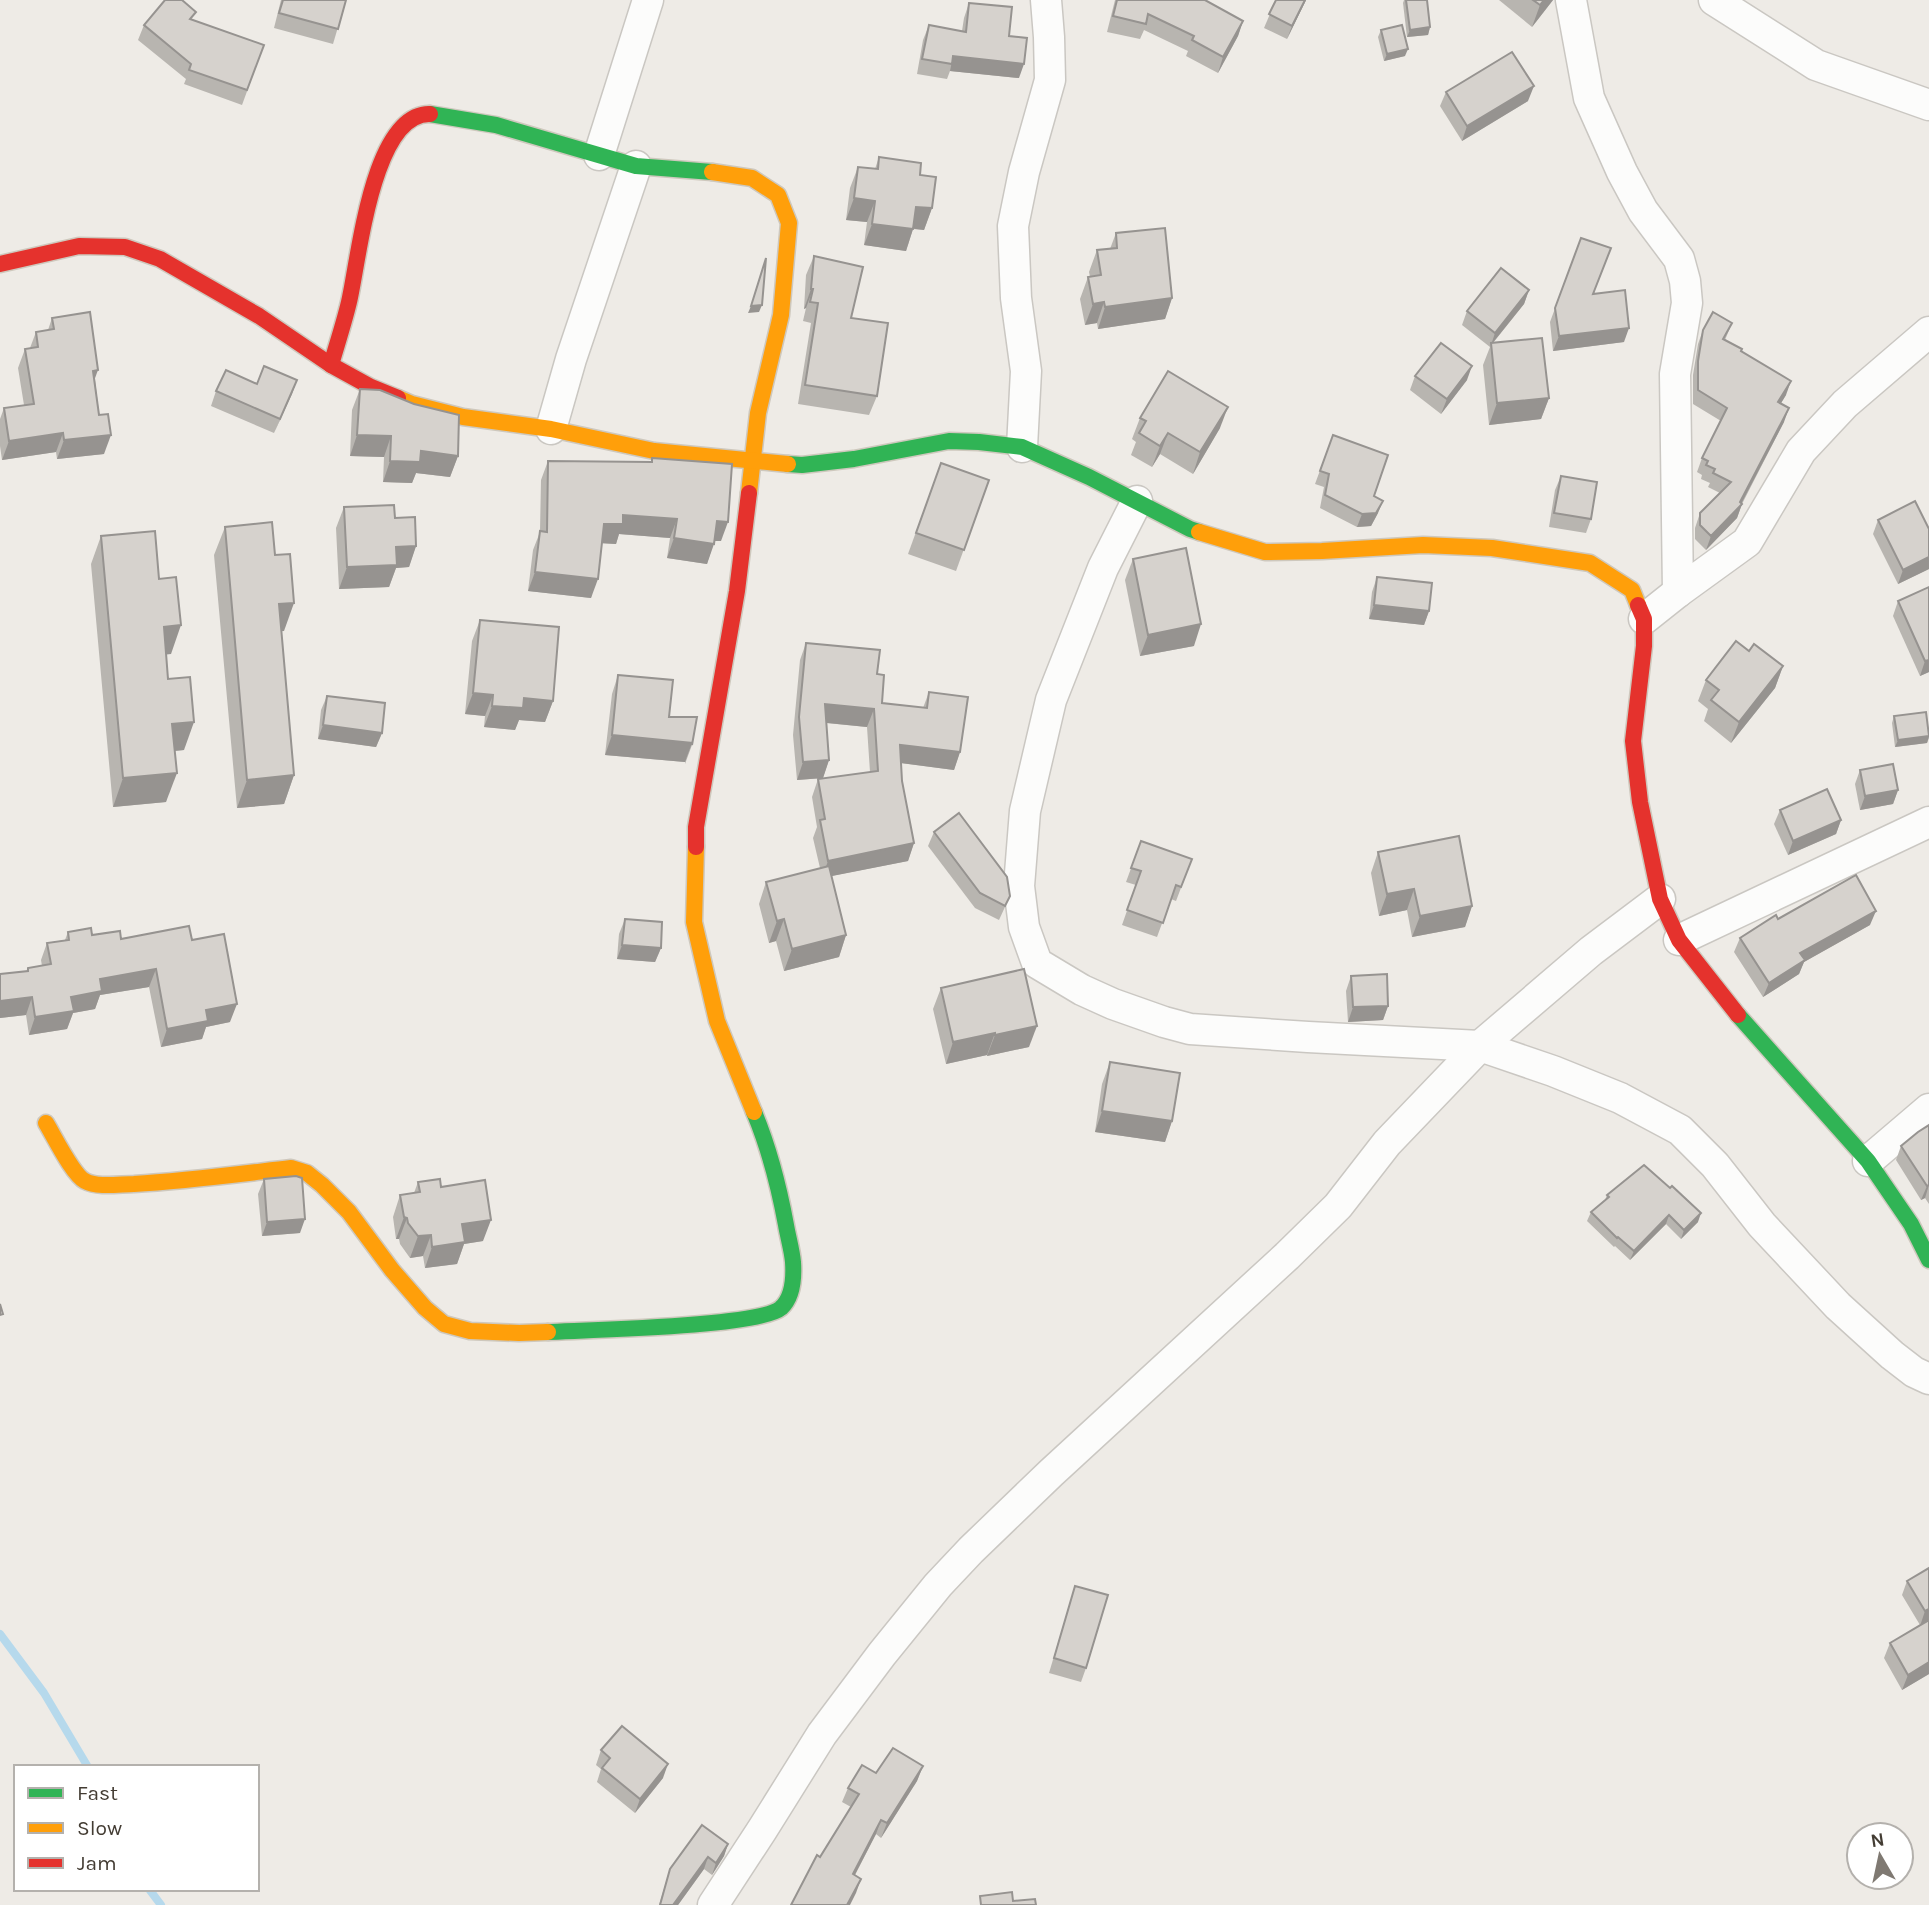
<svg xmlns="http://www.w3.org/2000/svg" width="1929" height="1905" font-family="Karla,sans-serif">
	<rect width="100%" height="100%" fill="#eeebe6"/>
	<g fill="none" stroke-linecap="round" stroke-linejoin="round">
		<g stroke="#b6d9ec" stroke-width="8">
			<polyline points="0,1634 44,1693 88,1767"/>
			<polyline points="149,1889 161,1905"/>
		</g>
		<g stroke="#cac7c2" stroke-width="33">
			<g id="street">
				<polyline points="1571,0 1589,98 1622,172 1643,211 1679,259 1685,281 1687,303 1675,374 1678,592"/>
				<polyline points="1714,0 1816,65 1929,105"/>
				<polyline points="599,155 648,0"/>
				<polyline points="551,429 571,359 636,166"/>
				<polyline points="1022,447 1026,371 1016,298 1013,226 1024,172 1050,80 1049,37 1046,0"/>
				<polyline points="1137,501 1103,568 1051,700 1025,811 1019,886 1024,927 1037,963 1082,990 1113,1004 1164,1022 1190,1029 1308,1037 1480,1046 1553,1071 1620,1098 1680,1130 1715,1165 1762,1225 1838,1306 1892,1355 1914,1372 1929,1379"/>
				<polyline points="1644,619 1678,592 1747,542 1801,451 1845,404 1929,332"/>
				<polyline points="1679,940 1929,822"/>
				<polyline points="1868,1161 1929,1109"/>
				<polyline points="713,1905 762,1830 822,1734 882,1654 938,1585 971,1550 1051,1473 1287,1256 1338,1206 1387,1143 1480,1046 1591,951 1660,899"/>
			</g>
		</g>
		<g stroke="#cec8bd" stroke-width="19">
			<g id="fast">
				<polyline points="430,114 496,125 636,166 712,172"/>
				<polyline points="788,464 802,465 854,459 949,441 979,442 1022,447 1089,477 1190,529 1199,532"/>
				<polyline points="1738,1015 1868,1161 1911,1224 1929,1260"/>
				<path d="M548 1332C586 1330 759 1327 781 1308 793 1297 794 1277 793 1262 792 1250 788 1237 786 1225 779 1187 769 1148 754 1112"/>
			</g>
		</g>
		<g stroke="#cec8bd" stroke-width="19">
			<g id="slow">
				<polyline points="712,172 752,178 778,195 789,223 781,315 758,413 749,493"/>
				<polyline points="398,398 412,404 463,417 551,429 654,451 788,464"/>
				<polyline points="1199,532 1265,552 1322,551 1423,545 1492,548 1590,563 1632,590 1638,605"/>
				<polyline points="696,847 694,922 717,1021 754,1112"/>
				<path d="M46 1123C54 1136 73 1175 85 1181 98 1188 120 1184 134 1184 186 1181 239 1174 291 1168L307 1173 322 1185 349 1212 392 1270 425 1308 444 1324 470 1331 519 1333 548 1332"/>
			</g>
		</g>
		<g stroke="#cec8bd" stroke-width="19">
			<g id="jam">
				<polyline points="0,264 79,246 125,247 160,259 259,316 331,365 371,387 398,398"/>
				<path d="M331 365C337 344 344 323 349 302 359 260 372 113 430 114"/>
				<polyline points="1638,605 1644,619 1644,646 1633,741 1640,802 1660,899 1679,940 1738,1015"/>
				<polyline points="696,847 696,827 737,591 749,493"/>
			</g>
		</g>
		<use href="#street" stroke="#fcfcfb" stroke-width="30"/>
		<use href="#fast" stroke="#30b455" stroke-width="16"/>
		<use href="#slow" stroke="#ff9f0a" stroke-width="16"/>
		<use href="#jam" stroke="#e5322d" stroke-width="16"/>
	</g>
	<g fill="#b8b5b0">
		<polygon points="281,0 346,0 333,44 274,28"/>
		<polygon points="1115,0 1205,0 1243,21 1238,36 1218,73 1186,56 1188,51 1144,30 1140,39 1107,32"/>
		<polygon points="1276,0 1306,0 1287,39 1264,28"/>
		<polygon points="1404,0 1427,0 1430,27 1428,35 1407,37 1403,3"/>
		<polygon points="1499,0 1553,0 1532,27"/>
		<polygon points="969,3 1009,36 1019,78 950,71 947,79 917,74 923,40 929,25 962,31 964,18"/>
		<polygon points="193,20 264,45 242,105 184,84 186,79 138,40 144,25"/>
		<polygon points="1381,30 1405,56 1384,61 1378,37"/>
		<polygon points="1446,92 1528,101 1462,141 1440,106"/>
		<polygon points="879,157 920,175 932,208 924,230 913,229 906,251 864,245 867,222 846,220 850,188 858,167 875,169"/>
		<polygon points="1116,233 1172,298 1165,319 1098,329 1097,323 1085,325 1080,299 1088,277 1090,277 1089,272 1097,250 1110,249"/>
		<polygon points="1581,238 1593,294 1624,342 1553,351 1550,322"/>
		<polygon points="814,256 851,318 877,396 869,415 798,404 811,323 803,321 806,308 804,309 806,275"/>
		<polygon points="1529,290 1524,304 1493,343 1549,398 1541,419 1489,425 1483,365 1490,347 1462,325 1467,311"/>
		<polygon points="52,318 95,380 104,454 57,459 56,452 2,460 0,446 0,419 4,408 24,405 18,368 25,349 30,348 36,332 48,330"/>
		<polygon points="1732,323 1725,340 1741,352 1786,395 1781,403 1784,422 1742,504 1737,518 1706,550 1695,539 1695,528 1700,513 1720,493 1708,487 1710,483 1701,479 1702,475 1697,472 1702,458 1721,421 1693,404 1693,375 1698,344 1703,330"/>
		<polygon points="1415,376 1467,380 1441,414 1410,390"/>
		<polygon points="297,380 274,433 211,406 216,391 257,384"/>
		<polygon points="360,389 458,456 450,477 416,473 412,483 383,482 384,457 350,456 352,410"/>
		<polygon points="1140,418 1220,428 1193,474 1160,454 1152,467 1131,455 1136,442 1132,439"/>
		<polygon points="1333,435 1374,496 1378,513 1371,526 1357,527 1320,508 1324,487 1315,484"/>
		<polygon points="652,458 721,541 714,541 707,564 667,558 670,538 619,534 616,544 602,543 591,598 528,591 533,550 540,532 541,480 548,461 651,462"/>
		<polygon points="941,463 989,480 956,571 908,554"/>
		<polygon points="1561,476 1591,519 1586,533 1549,527 1555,490"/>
		<polygon points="344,507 395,518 416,546 409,567 396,568 389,587 339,589 336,528"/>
		<polygon points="1878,520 1929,529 1929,569 1898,584 1873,534"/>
		<polygon points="225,527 275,555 284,631 281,631 294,775 284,804 237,808 214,555"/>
		<polygon points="101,536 159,579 171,654 166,654 168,679 184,750 175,751 166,802 113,807 91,564"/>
		<polygon points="1133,559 1194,646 1140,656 1125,580"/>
		<polygon points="1377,577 1429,611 1424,625 1369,619 1372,592"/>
		<polygon points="1929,587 1929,672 1920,676 1893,616 1898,601"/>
		<polygon points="480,620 553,701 545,722 519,720 515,730 484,727 485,716 465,714 472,641"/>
		<polygon points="806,643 877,674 882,703 923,708 929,692 960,752 954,770 901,763 902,781 914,843 908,861 831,876 846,935 839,957 784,971 776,941 769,943 759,904 766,882 820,868 813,838 817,827 812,797 818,779 870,772 867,727 826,723 829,760 823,778 797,780 793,735 800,660"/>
		<polygon points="1783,666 1775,688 1731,743 1704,721 1708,709 1698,701 1706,680"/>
		<polygon points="618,675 669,717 692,745 685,764 685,762 605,755 612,694"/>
		<polygon points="327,696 382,733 376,747 318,739 321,710"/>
		<polygon points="1894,716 1929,730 1929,738 1927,743 1895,747 1892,723"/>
		<polygon points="1860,770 1898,790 1893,804 1860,810 1855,784"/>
		<polygon points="1780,810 1841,820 1836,834 1788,855 1774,824"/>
		<polygon points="934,832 1010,896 999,920 975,908 928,846"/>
		<polygon points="1141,841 1192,859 1176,901 1171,899 1157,937 1122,925 1136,885 1126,882"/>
		<polygon points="1378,852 1472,906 1465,927 1412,937 1407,910 1379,916 1371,873"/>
		<polygon points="625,919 661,948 655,962 617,959 619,934"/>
		<polygon points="1870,925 1804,962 1799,974 1763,997 1734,952 1740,938"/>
		<polygon points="68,932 121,939 192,940 230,1022 206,1027 202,1039 161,1047 149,987 100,995 95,1009 73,1013 67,1029 29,1035 26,1015 0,1018 0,974 26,971 28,968 42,966 41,960 47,943 65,940"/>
		<polygon points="1351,976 1388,1006 1383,1020 1348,1022 1346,991"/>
		<polygon points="941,988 1029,1047 987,1056 987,1055 946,1064 933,1009"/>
		<polygon points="1110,1062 1172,1121 1165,1142 1095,1132 1102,1084"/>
		<polygon points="1929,1125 1929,1204 1925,1198 1921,1200 1896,1160 1901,1146"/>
		<polygon points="264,1179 300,1233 262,1236 258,1194"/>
		<polygon points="418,1182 441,1187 483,1241 464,1244 457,1264 425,1268 423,1256 410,1258 400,1244 399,1239 396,1239 393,1217 400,1195 414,1193"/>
		<polygon points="1607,1195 1698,1222 1681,1239 1666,1224 1630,1260 1615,1246 1614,1247 1587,1221 1591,1212 1605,1200"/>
		<polygon points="1929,1568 1929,1674 1902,1690 1884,1658 1890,1643 1920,1625 1902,1595 1907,1581"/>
		<polygon points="1075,1586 1086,1668 1081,1682 1049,1673"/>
		<polygon points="601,1750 663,1778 635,1813 597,1782 601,1769 596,1765"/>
		<polygon points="923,1766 917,1781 881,1838 876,1834 855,1875 856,1893 820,1857 851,1807 842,1802 848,1788 876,1773"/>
		<polygon points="728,1844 724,1856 712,1875 704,1869 678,1905 659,1905 670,1869"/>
	</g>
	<g fill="#969390">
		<polygon points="1305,0 1306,0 1287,39 1292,26"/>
		<polygon points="1544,0 1553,0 1532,27 1540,5"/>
		<polygon points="1243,21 1238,36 1218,73 1223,57"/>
		<polygon points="1430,27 1428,35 1407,37 1410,30"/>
		<polygon points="1408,49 1405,56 1384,61 1387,54"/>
		<polygon points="953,56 1024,64 1019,78 950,71"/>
		<polygon points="1534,86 1528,101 1462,141 1467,126"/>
		<polygon points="854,198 875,201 867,222 846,220"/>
		<polygon points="916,207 932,208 924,230 908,228"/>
		<polygon points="872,224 913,229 906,251 864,245"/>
		<polygon points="811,289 813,289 806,308 804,309"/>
		<polygon points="1529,290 1524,304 1491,345 1495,333"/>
		<polygon points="1172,298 1165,319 1098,329 1105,307"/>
		<polygon points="1104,302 1097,323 1085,325 1093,304"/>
		<polygon points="762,305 759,312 748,313 751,306"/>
		<polygon points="1629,328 1624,342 1553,351 1559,336"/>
		<polygon points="1472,366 1467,380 1441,414 1447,399"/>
		<polygon points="98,370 91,389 93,371"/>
		<polygon points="297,380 292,394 274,433 280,419"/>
		<polygon points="1791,381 1786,395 1773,416 1778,402"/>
		<polygon points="1549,398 1541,419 1489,425 1497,403"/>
		<polygon points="1228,407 1220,428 1193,474 1200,452"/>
		<polygon points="1789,408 1784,422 1740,506 1742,504 1737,518 1706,550 1711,536 1740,502"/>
		<polygon points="63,433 56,452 2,460 9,441"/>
		<polygon points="1168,433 1160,454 1152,467 1160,446"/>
		<polygon points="111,435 104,454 57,459 64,440"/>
		<polygon points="357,435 391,436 384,457 350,456"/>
		<polygon points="421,451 458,456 450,477 416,473 412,483 383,482 390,461"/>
		<polygon points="1383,501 1378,513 1371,526 1357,527 1362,514"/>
		<polygon points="623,515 677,519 670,538 619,534 616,544 597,543 604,524"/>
		<polygon points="717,521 728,522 721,541 710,541"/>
		<polygon points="674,538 714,544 707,564 667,558"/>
		<polygon points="416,546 409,567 396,568 389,587 339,589 347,567 396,547"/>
		<polygon points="1929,557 1929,569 1898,584 1903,570"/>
		<polygon points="535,572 598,579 591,598 528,591"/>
		<polygon points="294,603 284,631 269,632 279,604"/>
		<polygon points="1374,605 1429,611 1424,625 1369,619"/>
		<polygon points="1201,624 1194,646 1140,656 1148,635"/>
		<polygon points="181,625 171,654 153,656 164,627"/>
		<polygon points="1929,660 1929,672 1920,676 1925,661"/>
		<polygon points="1783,666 1775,688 1731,743 1739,722"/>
		<polygon points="473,693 493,695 485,716 465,714"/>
		<polygon points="524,698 553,701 545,722 519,720 515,730 484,727 492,706"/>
		<polygon points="825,704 874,709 867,727 818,722"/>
		<polygon points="194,722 184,750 162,752 172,724"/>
		<polygon points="323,725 382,733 376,747 318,739"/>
		<polygon points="612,735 692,743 685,762 605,755"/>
		<polygon points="1929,736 1927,743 1895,747 1898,740"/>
		<polygon points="900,745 960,752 954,770 893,762"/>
		<polygon points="829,760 823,778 797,780 803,762"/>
		<polygon points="177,773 166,802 113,807 123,778"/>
		<polygon points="294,775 284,804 237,808 247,780"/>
		<polygon points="1898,790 1893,804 1860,810 1865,796"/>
		<polygon points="1841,820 1836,834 1788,855 1793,841"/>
		<polygon points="914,843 908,861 822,878 828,861"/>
		<polygon points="1414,889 1407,910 1379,916 1387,894"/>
		<polygon points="1472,906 1465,927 1412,937 1420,916"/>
		<polygon points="1876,911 1870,925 1804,962 1799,974 1763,997 1769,983 1800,953"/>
		<polygon points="784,919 776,941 769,943 777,921"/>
		<polygon points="846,935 839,957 784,971 792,949"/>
		<polygon points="622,945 661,948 655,962 617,959"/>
		<polygon points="156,969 149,987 100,995 95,1009 73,1013 67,1029 29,1035 35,1017 100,979"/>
		<polygon points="32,997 26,1015 0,1018 0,1001"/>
		<polygon points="237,1004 230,1022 206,1027 202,1039 161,1047 167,1029 206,1010"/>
		<polygon points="1388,1006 1383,1020 1348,1022 1353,1007"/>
		<polygon points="1037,1026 1029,1047 987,1056 995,1035"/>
		<polygon points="995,1033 987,1055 946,1064 953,1042"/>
		<polygon points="1102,1111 1172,1121 1165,1142 1095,1132"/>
		<polygon points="1929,1185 1925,1198 1921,1200 1927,1186"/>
		<polygon points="1701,1213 1698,1222 1681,1239 1684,1230"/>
		<polygon points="1669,1215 1666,1224 1630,1260 1634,1251"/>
		<polygon points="404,1217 407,1218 399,1239 396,1239"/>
		<polygon points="305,1219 300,1233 262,1236 267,1222"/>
		<polygon points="491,1220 483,1241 464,1244 457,1264 425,1268 432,1247 462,1224"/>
		<polygon points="431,1235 423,1256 410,1258 418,1236"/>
		<polygon points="1929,1609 1929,1621 1920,1626 1925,1611"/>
		<polygon points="1929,1662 1929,1674 1902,1690 1908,1675"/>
		<polygon points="668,1764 663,1778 635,1813 640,1799"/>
		<polygon points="923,1766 917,1781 881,1838 887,1823"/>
		<polygon points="881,1820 876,1834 848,1888 853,1874"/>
		<polygon points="728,1844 724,1856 712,1875 716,1863"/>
		<polygon points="708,1857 704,1869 678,1905 673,1905"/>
		<polygon points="861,1879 856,1893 850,1905 847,1905"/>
	</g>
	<g fill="#d6d2cd" stroke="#969390" stroke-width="2">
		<polygon points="165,0 182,0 196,12 190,19 264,45 247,90 189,70 191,64 144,25"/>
		<polygon points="283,0 346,0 338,29 279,13"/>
		<polygon points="1117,0 1205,0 1243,21 1223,57 1192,40 1194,36 1148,14 1146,24 1113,16"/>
		<polygon points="1276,0 1305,0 1292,26 1269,14"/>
		<polygon points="1406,0 1427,0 1430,27 1410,30"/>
		<polygon points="1533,0 1544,0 1540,5"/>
		<polygon points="969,3 1012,7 1009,36 1027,38 1024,64 953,56 952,64 922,59 929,25 966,32"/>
		<polygon points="1402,25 1408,49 1387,54 1381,30"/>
		<polygon points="1512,52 1534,86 1467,126 1446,92"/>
		<polygon points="879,157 921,163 920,175 936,177 932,208 916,207 913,229 872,224 875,201 854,198 858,167 878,169"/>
		<polygon points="1165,228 1172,298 1105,307 1104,302 1093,304 1088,277 1101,275 1097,250 1117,248 1116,233"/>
		<polygon points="1581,238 1611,248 1593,294 1625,290 1629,328 1559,336 1555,308"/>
		<polygon points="814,256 863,267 851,318 888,323 877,396 805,385 818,303 810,302 813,289 811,289"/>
		<polygon points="766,258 762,305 751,306"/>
		<polygon points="1501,268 1529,290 1495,333 1467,311"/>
		<polygon points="90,312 98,370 93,371 99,415 108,414 111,435 64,440 63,433 9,441 4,408 34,404 25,349 38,347 36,332 54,329 52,318"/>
		<polygon points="1713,312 1732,323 1723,339 1742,349 1741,351 1791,381 1778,402 1789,408 1740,502 1742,504 1711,536 1700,525 1700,513 1731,482 1713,473 1715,469 1706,465 1708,461 1702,458 1727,408 1698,390 1698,361 1703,330"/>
		<polygon points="1542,338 1549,398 1497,403 1491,343"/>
		<polygon points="1441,343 1472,366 1447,399 1415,376"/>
		<polygon points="264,366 297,380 280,419 216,391 226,370 257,384"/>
		<polygon points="1168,371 1228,407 1200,452 1168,433 1160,446 1139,433 1146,421 1140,418"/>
		<polygon points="360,389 380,390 414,404 459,415 458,456 421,451 420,462 390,461 391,436 357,435"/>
		<polygon points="1333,435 1388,455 1374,496 1383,501 1376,513 1362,514 1325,495 1329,474 1320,471"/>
		<polygon points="652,458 732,464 728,522 717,521 714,544 674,538 677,519 623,515 623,524 604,524 598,579 535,572 540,531 547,532 548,461 652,462"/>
		<polygon points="941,463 989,480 964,550 916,533"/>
		<polygon points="1561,476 1597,482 1591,519 1554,513"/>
		<polygon points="1915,501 1929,529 1929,557 1903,570 1878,520"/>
		<polygon points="394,505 395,518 415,517 416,546 396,547 397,565 347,567 344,507"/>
		<polygon points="272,522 275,555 290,554 294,603 279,604 294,775 247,780 225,527"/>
		<polygon points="155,531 159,579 176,577 181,625 164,627 168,679 190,677 194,722 172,724 177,773 123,778 101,536"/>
		<polygon points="1186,548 1201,624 1148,635 1133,559"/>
		<polygon points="1377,577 1432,583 1429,611 1374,605"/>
		<polygon points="1929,587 1929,660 1925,661 1898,601"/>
		<polygon points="480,620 559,627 553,701 524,698 523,708 492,706 493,695 473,693"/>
		<polygon points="1736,641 1749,651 1754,644 1783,666 1739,722 1711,700 1719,690 1706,680"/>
		<polygon points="806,643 880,650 877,674 884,675 882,703 927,708 929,692 968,697 960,752 900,745 902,781 914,843 828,861 820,820 825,819 818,779 878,771 874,709 825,704 829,760 803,762 799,717"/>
		<polygon points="618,675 673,680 669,717 697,717 692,745 692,743 612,735"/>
		<polygon points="327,696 385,703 382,733 323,725"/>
		<polygon points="1926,712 1929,736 1898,740 1894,716"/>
		<polygon points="1893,764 1898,790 1865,796 1860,770"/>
		<polygon points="1827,789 1841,820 1793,841 1780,810"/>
		<polygon points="959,813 1007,877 1010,896 1005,906 980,893 934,832"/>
		<polygon points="1459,836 1472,906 1420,916 1414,889 1387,894 1378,852"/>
		<polygon points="1141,841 1192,859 1181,887 1176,885 1163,923 1127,910 1141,871 1131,868"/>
		<polygon points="829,866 846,935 792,949 784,919 777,921 766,882"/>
		<polygon points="1856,875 1876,911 1800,953 1805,960 1769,983 1740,938 1776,915 1778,919"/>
		<polygon points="625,919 662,922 661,948 622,945"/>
		<polygon points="189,926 192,940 224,934 237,1004 206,1010 208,1021 167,1029 156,969 100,979 102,991 71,997 74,1011 35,1017 32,997 0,1001 0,974 28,971 28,968 51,964 47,943 69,940 68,932 91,928 92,935 120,931 121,939"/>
		<polygon points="1024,969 1037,1026 995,1035 995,1033 953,1042 941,988"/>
		<polygon points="1387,974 1388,1006 1353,1007 1351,976"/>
		<polygon points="1110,1062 1180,1073 1172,1121 1102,1111"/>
		<polygon points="1929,1125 1929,1185 1927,1186 1901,1146 1918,1132"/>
		<polygon points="1644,1165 1670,1188 1672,1186 1701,1213 1684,1230 1669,1215 1634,1251 1618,1237 1617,1238 1591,1212 1609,1197 1607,1195"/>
		<polygon points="296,1176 302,1178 305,1219 267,1222 264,1179"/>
		<polygon points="440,1179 441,1187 485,1180 491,1220 462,1224 465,1242 432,1247 431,1235 418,1236 408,1223 407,1218 404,1217 400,1195 420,1192 418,1182"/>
		<polygon points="0,1304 3,1314 0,1315"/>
		<polygon points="1929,1568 1929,1609 1925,1611 1907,1581"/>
		<polygon points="1075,1586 1108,1595 1086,1668 1054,1658"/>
		<polygon points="1929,1620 1929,1662 1908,1675 1890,1643"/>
		<polygon points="622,1726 668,1764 640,1799 602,1768 610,1758 601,1750"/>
		<polygon points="893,1748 923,1766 887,1823 881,1820 853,1874 861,1879 847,1905 791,1905 817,1855 820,1857 859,1794 848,1788 862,1765 876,1773"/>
		<polygon points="702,1825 728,1844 716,1863 708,1857 673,1905 660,1905 670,1869"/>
		<polygon points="1012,1892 1013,1901 1035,1899 1036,1905 981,1905 980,1896"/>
	</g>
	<rect x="14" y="1765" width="245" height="126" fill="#ffffff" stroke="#b4b1ad" stroke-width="2"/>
	<rect x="28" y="1788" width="35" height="10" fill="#30b455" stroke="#b4b1ad" stroke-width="2"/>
	<text x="77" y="1800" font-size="21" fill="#433c33">Fast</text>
	<rect x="28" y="1823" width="35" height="10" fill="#ff9f0a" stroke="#b4b1ad" stroke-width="2"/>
	<text x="77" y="1835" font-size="21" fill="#433c33">Slow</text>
	<rect x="28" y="1858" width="35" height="10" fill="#e5322d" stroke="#b4b1ad" stroke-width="2"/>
	<text x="77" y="1870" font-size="21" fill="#433c33">Jam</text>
	<g transform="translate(1880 1856) rotate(351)"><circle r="33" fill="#ffffff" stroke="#b4b1ad" stroke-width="2"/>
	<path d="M0-5L12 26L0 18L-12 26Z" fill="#7f7972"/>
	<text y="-10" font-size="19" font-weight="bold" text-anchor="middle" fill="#433c33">N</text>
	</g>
</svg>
